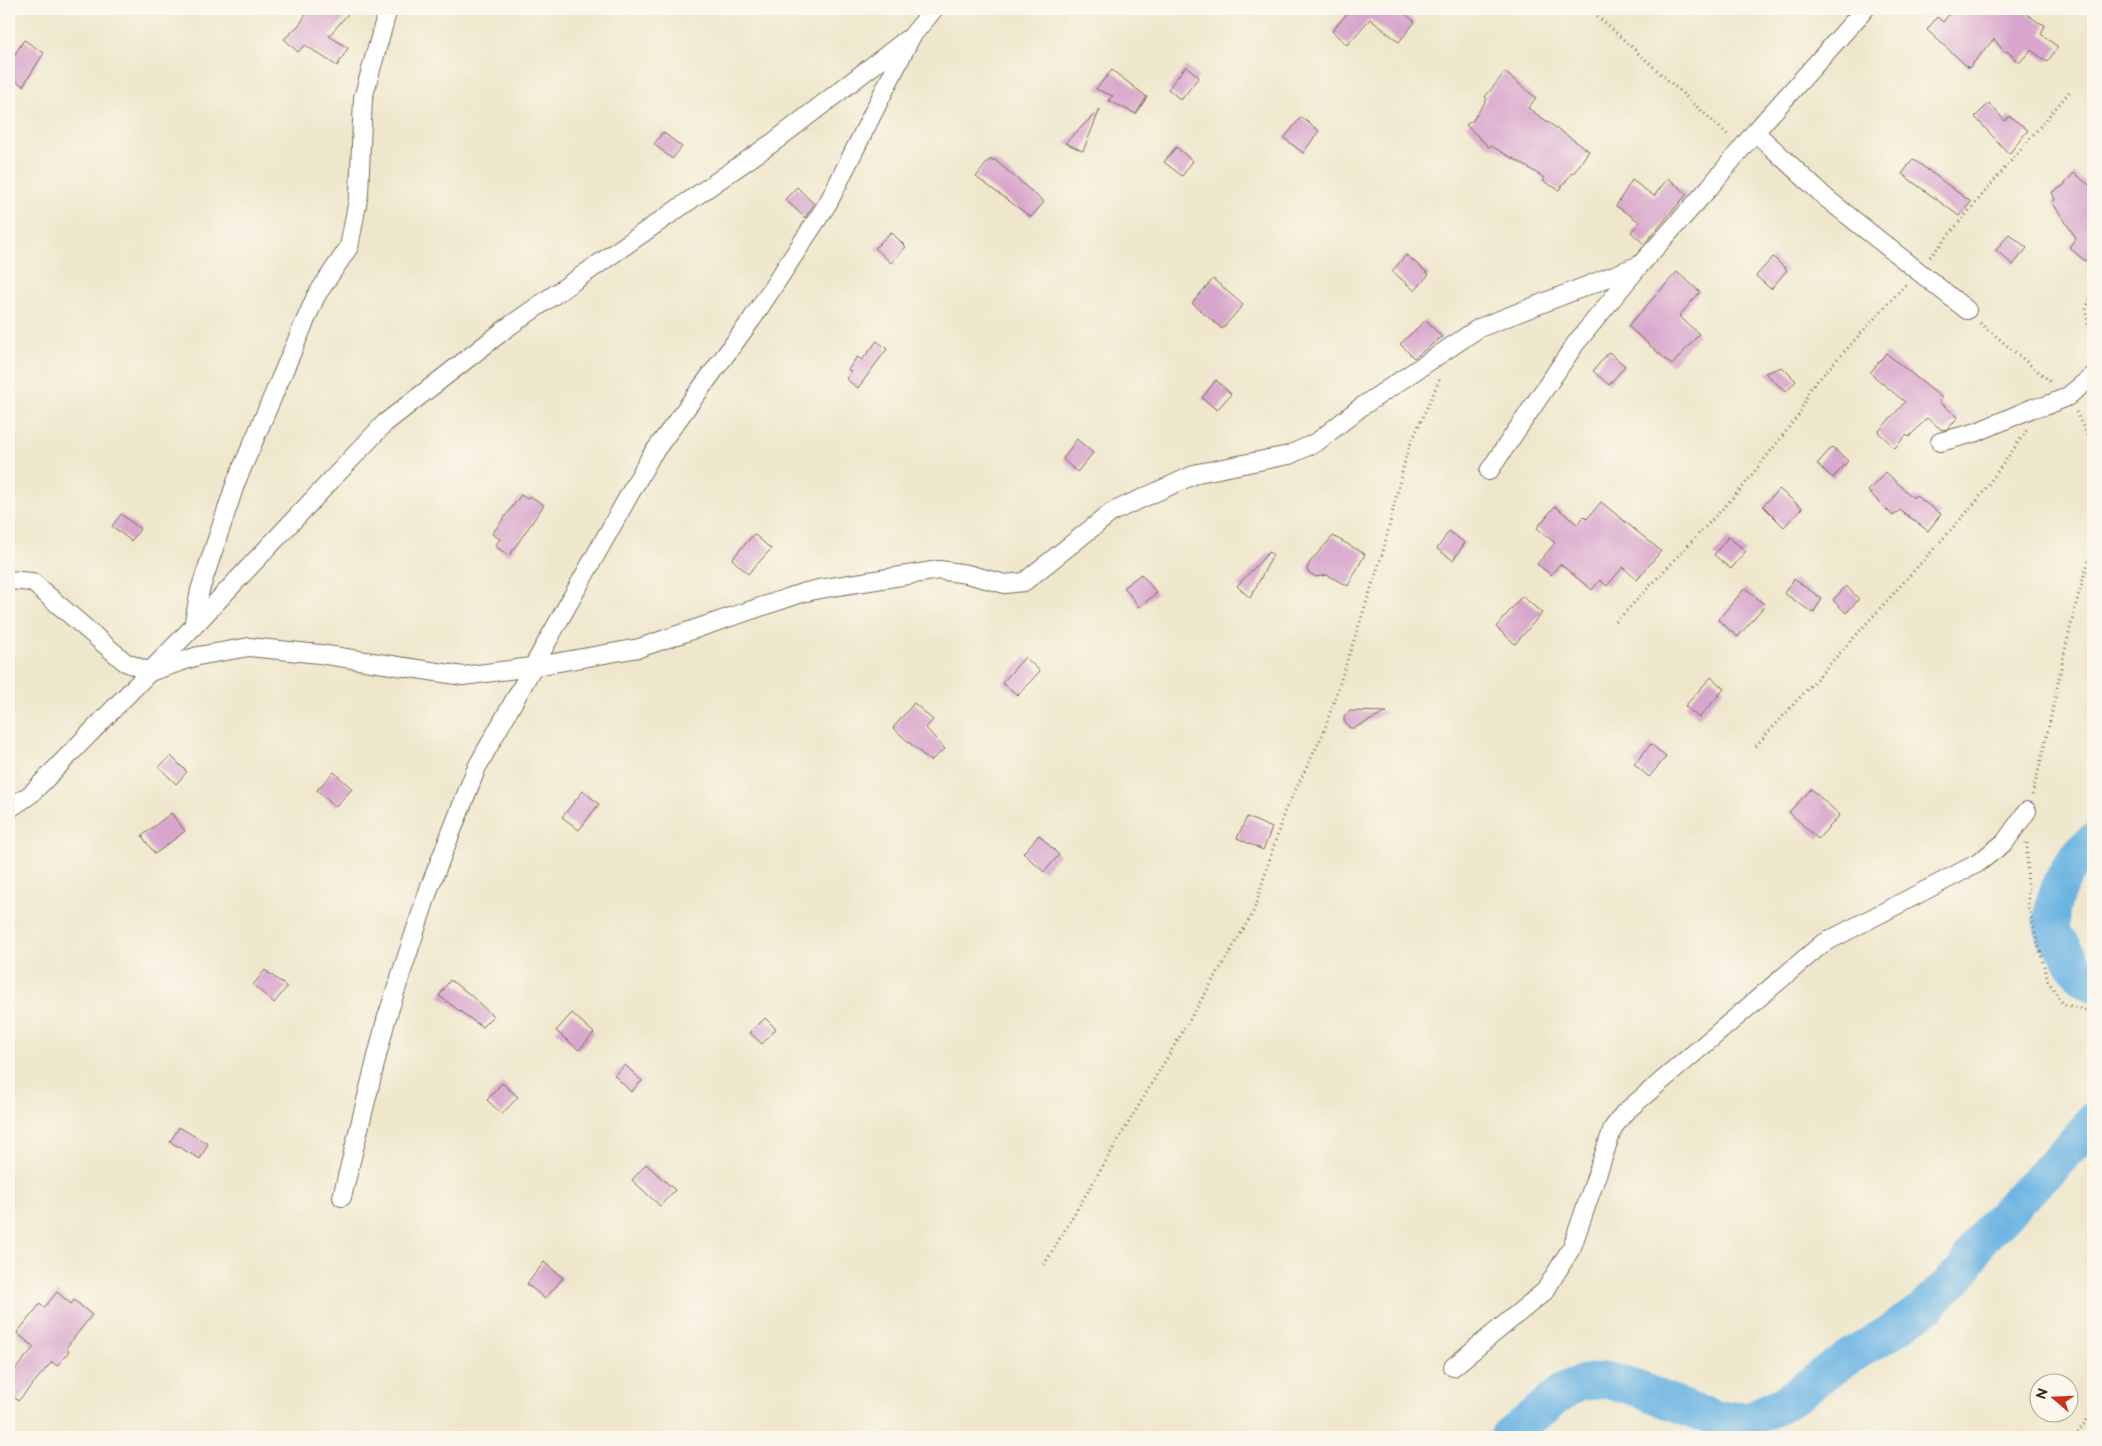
<svg xmlns="http://www.w3.org/2000/svg" width="2102" height="1446" font-family="'Balsamiq Sans',sans-serif">
	<rect width="100%" height="100%" fill="#fbf7ec"/>
	<filter id="ink" filterUnits="userSpaceOnUse"><feTurbulence type="fractalNoise" baseFrequency=".02" numOctaves="2"/><feDisplacementMap in="SourceGraphic" scale="10" xChannelSelector="R" yChannelSelector="G"/><feConvolveMatrix kernelMatrix="1 2 1 2 8 2 1 2 1" color-interpolation-filters="sRGB"/></filter>
	<filter id="wash" filterUnits="userSpaceOnUse"><feTurbulence type="fractalNoise" baseFrequency=".0096" numOctaves="4" result="noise"/><feDisplacementMap in="SourceGraphic" scale="20" xChannelSelector="R" yChannelSelector="G"/><feGaussianBlur stdDeviation="1.12" result="paint"/><feColorMatrix in="noise" values="0 0 0 0 0 0 0 0 0 0 0 0 0 0 0 0 0 1.4 0 .05"/><feComposite in="paint" operator="in"/></filter>
	<g filter="url(#wash)">
		<rect width="100%" height="100%" fill="#efe7cc"/>
		<g fill="none" stroke-linecap="round" stroke-linejoin="round">
			<g stroke="#6bb4e2" stroke-width="36">
				<path d="M2093 841C2070 859 2045 902 2053 933 2055 940 2064 946 2067 952 2073 966 2080 977 2093 984"/>
				<polyline points="1507,1437 1567,1389 1582,1383 1608,1380 1639,1389 1692,1411 1717,1419 1750,1419 1783,1404 1838,1364 1892,1331 1925,1308 1964,1269 1976,1246 1989,1230 2078,1140 2093,1120"/>
			</g>
		</g>
		<g id="blocks">
			<g fill="#d8a6cc">
				<polygon points="309,9 352,9 329,36 348,48 337,66 305,45 298,52 284,39 300,24"/>
				<polygon points="1351,9 1399,9 1415,22 1399,42 1370,19 1347,45 1332,31"/>
				<polygon points="1953,9 2019,9 2038,22 2045,25 2041,34 2058,47 2047,62 2031,50 2019,63 2007,51 2005,53 1994,39 1969,68 1927,30 1937,17 1943,22"/>
				<polygon points="24,40 44,53 23,86 9,76 9,63"/>
				<polygon points="1186,66 1199,77 1181,100 1168,89"/>
				<polygon points="1112,70 1147,97 1136,114 1108,100 1113,96 1096,89"/>
				<polygon points="1505,72 1536,98 1528,108 1589,151 1573,174 1572,173 1559,190 1543,181 1544,178 1521,163 1491,146 1489,147 1466,125 1473,120 1487,99 1485,97"/>
				<polygon points="1989,103 2005,121 2009,116 2028,130 2009,154 1975,117"/>
				<polygon points="1100,109 1083,151 1065,143"/>
				<polygon points="1301,117 1319,131 1303,153 1284,138"/>
				<polygon points="663,132 682,147 672,159 654,144"/>
				<polygon points="1176,147 1193,161 1182,176 1164,162"/>
				<polygon points="1913,159 1971,202 1959,216 1902,174"/>
				<polygon points="989,160 995,160 1044,202 1031,217 976,177"/>
				<polygon points="2074,173 2093,188 2093,262 2089,257 2085,261 2069,247 2076,238 2052,202 2055,200 2052,192 2063,186"/>
				<polygon points="1668,178 1687,194 1644,244 1631,232 1640,222 1616,206 1632,180 1654,196"/>
				<polygon points="797,187 814,204 805,218 785,199"/>
				<polygon points="891,232 906,247 891,263 875,248"/>
				<polygon points="2009,234 2027,248 2013,265 1996,250"/>
				<polygon points="1406,255 1429,274 1415,291 1392,271"/>
				<polygon points="1773,257 1787,270 1771,289 1756,276"/>
				<polygon points="1677,272 1700,292 1679,316 1699,334 1672,365 1628,326"/>
				<polygon points="1213,279 1243,305 1222,329 1192,303"/>
				<polygon points="1426,320 1442,337 1414,358 1400,344"/>
				<polygon points="877,341 887,349 858,388 846,379 851,372 848,370 857,357 862,360"/>
				<polygon points="1609,352 1625,366 1609,385 1593,371"/>
				<polygon points="1886,353 1942,398 1939,402 1958,417 1948,429 1942,430 1927,418 1909,437 1906,435 1895,448 1878,432 1905,402 1870,373"/>
				<polygon points="1782,367 1796,381 1786,392 1765,373"/>
				<polygon points="1216,380 1231,394 1217,410 1202,398"/>
				<polygon points="1077,439 1093,453 1077,472 1063,459"/>
				<polygon points="1832,447 1848,461 1833,478 1817,464"/>
				<polygon points="1886,472 1913,498 1915,495 1941,514 1928,531 1900,510 1893,516 1868,491"/>
				<polygon points="1779,489 1802,508 1784,527 1763,506"/>
				<polygon points="521,495 527,499 530,496 544,505 509,556 495,546 500,539 492,534"/>
				<polygon points="1601,502 1661,551 1637,580 1623,567 1607,586 1600,580 1592,590 1560,564 1551,575 1537,564 1555,543 1537,528 1555,506 1577,524 1584,516 1587,519"/>
				<polygon points="121,514 140,529 131,541 112,526"/>
				<polygon points="1449,531 1465,543 1453,560 1437,549"/>
				<polygon points="754,534 771,549 748,574 732,559"/>
				<polygon points="1333,536 1365,554 1348,586 1327,575 1316,577 1308,572 1307,568 1310,562"/>
				<polygon points="1728,537 1746,551 1731,569 1714,555"/>
				<polygon points="1269,552 1273,555 1250,598 1237,586"/>
				<polygon points="1141,574 1157,593 1139,607 1124,587"/>
				<polygon points="1794,579 1822,599 1813,613 1784,593"/>
				<polygon points="1846,586 1859,599 1846,613 1833,600"/>
				<polygon points="1745,588 1765,605 1738,637 1718,620"/>
				<polygon points="1522,596 1542,613 1515,644 1496,627"/>
				<polygon points="1025,657 1040,671 1018,695 1002,683"/>
				<polygon points="1711,677 1724,689 1699,718 1685,706"/>
				<polygon points="914,703 933,720 926,728 945,749 930,761 893,728"/>
				<polygon points="1350,711 1387,712 1354,728 1350,728 1344,721 1344,716"/>
				<polygon points="1651,744 1666,757 1649,777 1634,764"/>
				<polygon points="171,756 187,772 176,784 159,767"/>
				<polygon points="334,772 352,789 335,807 317,790"/>
				<polygon points="1811,789 1840,815 1818,839 1789,812"/>
				<polygon points="583,791 599,804 579,830 562,817"/>
				<polygon points="171,813 185,831 155,854 142,836"/>
				<polygon points="1247,817 1272,828 1263,850 1237,838"/>
				<polygon points="1039,835 1059,855 1044,872 1023,853"/>
				<polygon points="265,970 287,987 274,1003 253,985"/>
				<polygon points="450,980 468,993 493,1016 482,1027 439,996"/>
				<polygon points="572,1013 594,1033 579,1050 556,1031"/>
				<polygon points="765,1018 776,1029 762,1044 750,1033"/>
				<polygon points="625,1065 642,1081 631,1092 614,1075"/>
				<polygon points="502,1083 518,1097 502,1114 487,1100"/>
				<polygon points="179,1127 208,1144 200,1159 170,1142"/>
				<polygon points="646,1164 675,1190 660,1206 632,1180"/>
				<polygon points="544,1262 563,1278 545,1299 527,1284"/>
				<polygon points="57,1292 71,1304 74,1300 92,1315 66,1348 69,1351 57,1366 52,1362 18,1401 9,1392 9,1377 34,1347 17,1333 40,1304 44,1308"/>
			</g>
		</g>
	</g>
	<g filter="url(#ink)">
		<use href="#blocks" fill-opacity="0" stroke="#7a6c5b" stroke-width="1"/>
		<g fill="none" stroke-linecap="round" stroke-linejoin="round">
			<g stroke="#7a6c5b" stroke-width="20">
				<g id="minor">
					<polyline points="1755,132 1826,198 1967,310"/>
					<polyline points="1940,442 1977,432 2033,408 2045,406 2067,397 2093,376"/>
					<polyline points="1489,471 1576,343 1640,265 1709,188 1755,132 1865,9"/>
					<polyline points="9,580 32,582 125,662 150,672 198,656 249,647 320,654 463,676 531,667 639,648 802,593 819,589 939,570 967,574 1005,584 1024,582 1112,512 1198,473 1289,455 1317,442 1361,407 1479,328 1640,265"/>
					<polyline points="193,627 200,590 236,482 316,296 349,247 359,194 363,98 388,9"/>
					<polyline points="9,809 31,794 193,627 385,423 508,327 775,141 906,40"/>
					<polyline points="342,1197 386,1020 430,886 477,767 651,456 752,319 828,203 911,37 934,9"/>
					<polyline points="1453,1367 1545,1291 1572,1247 1613,1128 1624,1113 1822,944 1978,863 2005,842 2027,811"/>
				</g>
			</g>
			<g stroke="#7a6c5b" stroke-width="3" stroke-dasharray="1 4" stroke-linecap="butt">
				<polyline points="1590,9 1730,137"/>
				<polyline points="1930,257 2070,91"/>
				<polyline points="1980,323 2052,383"/>
				<polyline points="2093,359 2086,310 2089,300 2093,298"/>
				<polyline points="2076,412 2093,448"/>
				<polyline points="1616,622 1741,489 1798,416 1810,389 1906,284"/>
				<polyline points="1756,746 1976,502 2027,430"/>
				<path d="M2032 795C2055 713 2065 628 2093 548"/>
				<polyline points="2027,843 2028,906 2048,981 2063,1004 2093,1012"/>
				<polyline points="1044,1265 1253,913 1284,813 1323,734 1383,552 1407,452 1441,376"/>
				<polyline points="2075,1437 2093,1411"/>
			</g>
			<use href="#minor" stroke="#fff" stroke-width="18"/>
		</g>
	</g>
	<rect width="2102" height="1446" fill="none" stroke="#fbf7ec" stroke-width="30"/>
	<g transform="translate(2054 1398) rotate(289)"><circle r="24" fill="#fbf7ec" stroke="#aea59a"/>
	<path d="M0-4L9 19L0 12L-9 19Z" fill="#c8321e"/>
	<text y="-8" font-size="14" font-weight="bold" text-anchor="middle" fill="#3b2a1e">N</text>
	</g>
</svg>
